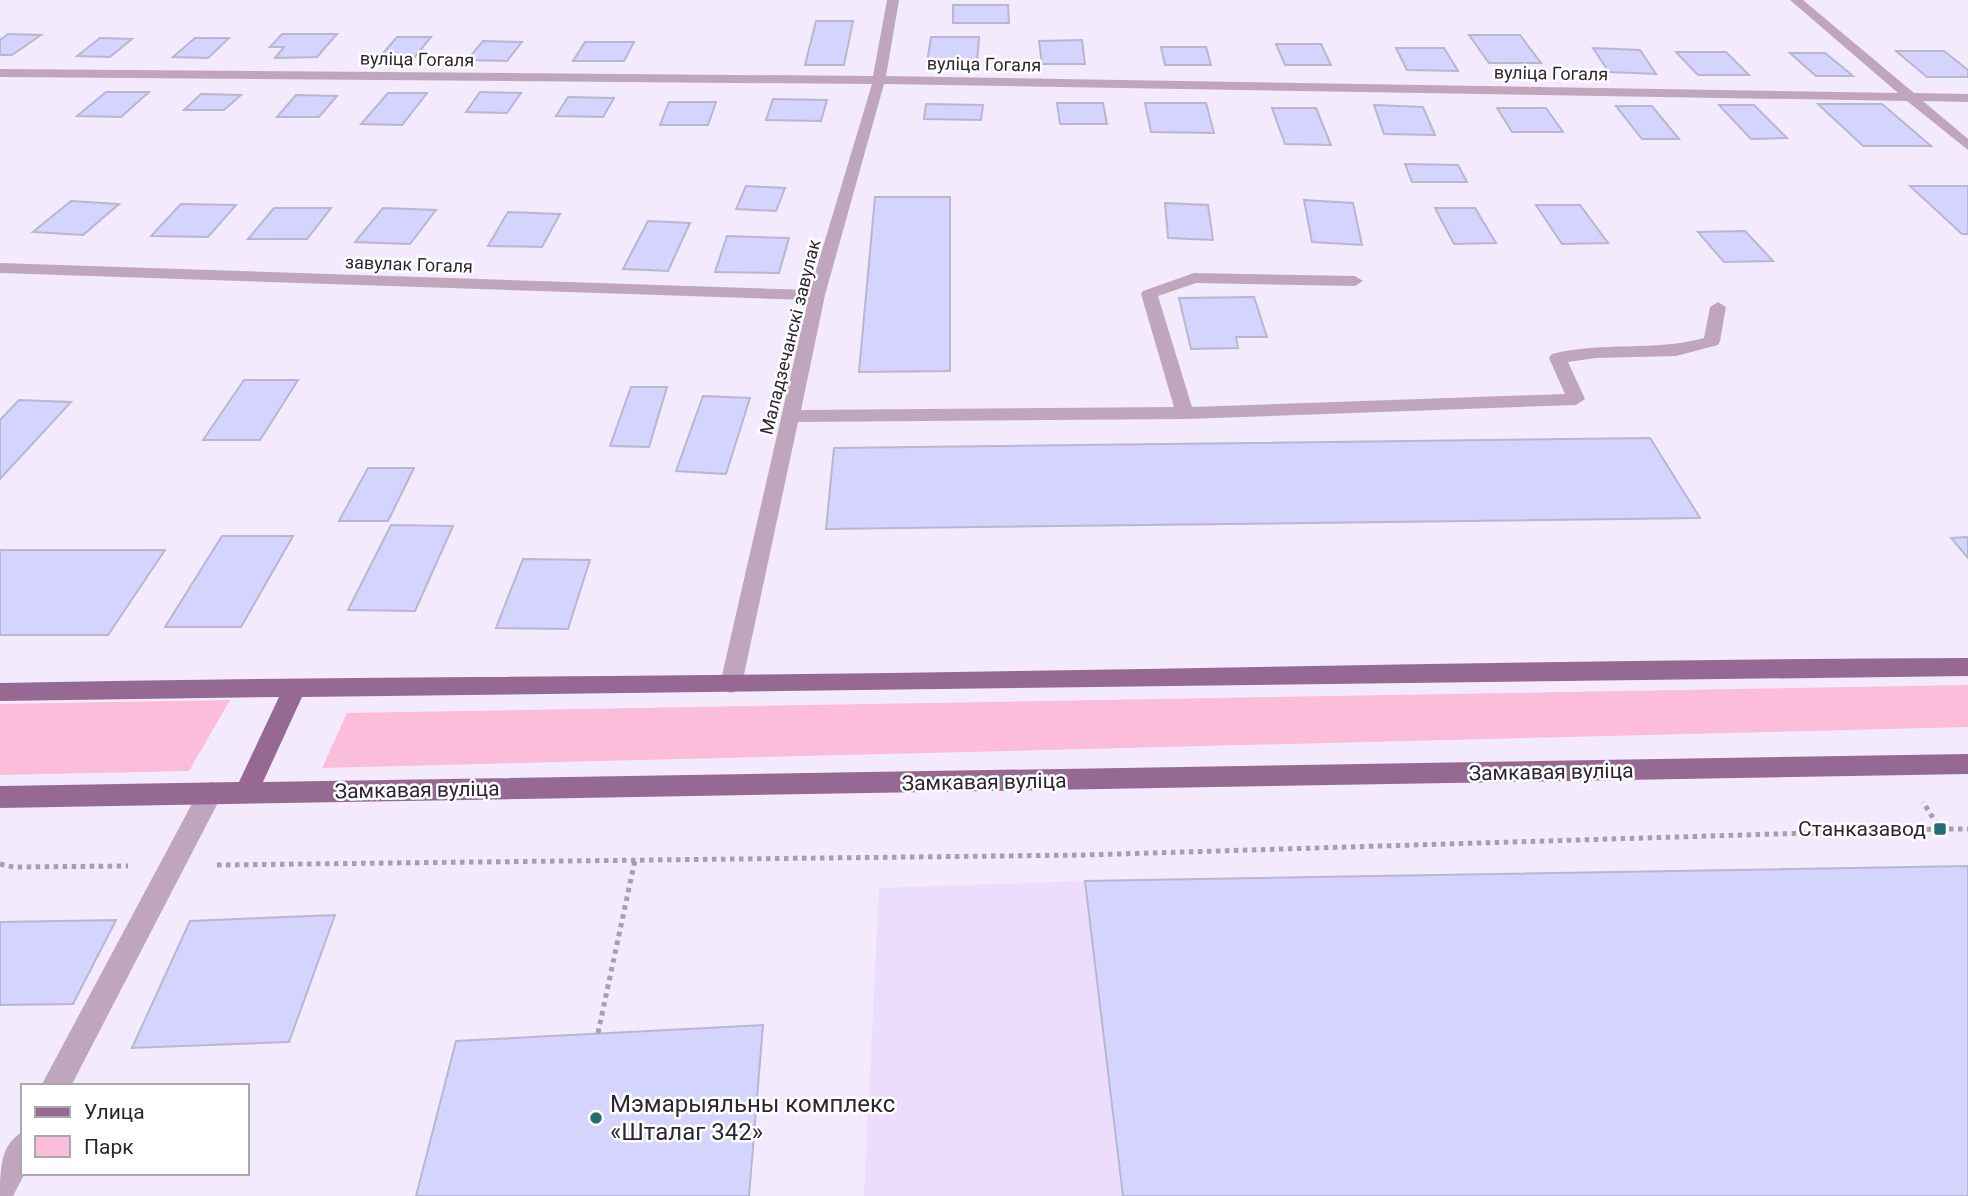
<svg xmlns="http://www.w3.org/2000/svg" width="1968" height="1196" font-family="Roboto,sans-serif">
	<rect width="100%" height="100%" fill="#f3eafe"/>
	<polygon fill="#ecddfd" points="1968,866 1968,1196 864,1196 879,888 1085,881"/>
	<g fill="#fbbdd9">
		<polygon points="1968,685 1968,727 322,768 347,713"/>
		<polygon points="230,700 189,771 0,775 0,704"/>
	</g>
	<g fill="#d4d4ff" stroke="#b7b7d0" stroke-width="2">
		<polygon points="953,5 1008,5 1009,23 953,23"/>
		<polygon points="816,21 853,21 844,65 805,65"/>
		<polygon points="8,34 41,35 12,55 0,55 0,40"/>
		<polygon points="282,34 337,34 317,57 275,58 284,47 270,47"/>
		<polygon points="1469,35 1520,35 1541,63 1489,63"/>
		<polygon points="397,37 431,37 414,58 379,58"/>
		<polygon points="931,37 979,37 977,63 927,63"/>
		<polygon points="100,38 132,39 110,57 77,56"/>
		<polygon points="195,38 229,38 208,58 173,57"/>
		<polygon points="1082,40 1085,64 1042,64 1039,41"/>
		<polygon points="483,41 522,42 507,61 467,60"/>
		<polygon points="585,42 634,42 624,61 573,61"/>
		<polygon points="1276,44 1321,44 1331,65 1285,65"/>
		<polygon points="1161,47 1206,47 1211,65 1165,65"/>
		<polygon points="1396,48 1444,48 1458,71 1407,70"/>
		<polygon points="1593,48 1640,50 1656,74 1609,72"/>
		<polygon points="1896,51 1944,51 1968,70 1968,77 1927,77"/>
		<polygon points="1676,52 1726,52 1749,75 1698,75"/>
		<polygon points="1790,53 1825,53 1853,76 1816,76"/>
		<polygon points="106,92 149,92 121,117 77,116"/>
		<polygon points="480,92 521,93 507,113 466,112"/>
		<polygon points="388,93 427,93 402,125 361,124"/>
		<polygon points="201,94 241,95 224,110 184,110"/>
		<polygon points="296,95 337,96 319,117 277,117"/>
		<polygon points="568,97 614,98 603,117 556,116"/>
		<polygon points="773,99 827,100 821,121 766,120"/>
		<polygon points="669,102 716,102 708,125 660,125"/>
		<polygon points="1057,103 1103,103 1107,124 1060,124"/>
		<polygon points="1145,103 1206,103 1214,133 1151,132"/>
		<polygon points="926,104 983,105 981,120 924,119"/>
		<polygon points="1818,104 1882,104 1931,146 1863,146"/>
		<polygon points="1374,105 1423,107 1435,135 1384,134"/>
		<polygon points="1719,105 1754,105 1787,138 1751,139"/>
		<polygon points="1616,106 1652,106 1679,139 1642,139"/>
		<polygon points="1272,108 1316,108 1331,145 1285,144"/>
		<polygon points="1497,108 1546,108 1563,132 1512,132"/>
		<polygon points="1405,164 1458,165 1467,182 1412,182"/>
		<polygon points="746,186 785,188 776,211 736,209"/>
		<polygon points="1910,186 1968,186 1968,234 1962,234"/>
		<polygon points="875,197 950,197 950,371 859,372"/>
		<polygon points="1304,200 1353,203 1362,245 1312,242"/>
		<polygon points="71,201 119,204 83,235 33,232"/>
		<polygon points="1165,203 1208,205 1213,240 1168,238"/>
		<polygon points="181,204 236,205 208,237 151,236"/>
		<polygon points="1536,205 1580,205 1608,243 1562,244"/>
		<polygon points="274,208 331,208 307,239 248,239"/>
		<polygon points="383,208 436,210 410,244 355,242"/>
		<polygon points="1435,208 1475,208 1496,243 1454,244"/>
		<polygon points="508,212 560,214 542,247 488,246"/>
		<polygon points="648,221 690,223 668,271 623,269"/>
		<polygon points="1745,231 1773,261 1724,262 1698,232"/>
		<polygon points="727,236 789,238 779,273 715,272"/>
		<polygon points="1254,297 1267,337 1236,337 1238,348 1191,349 1179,298"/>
		<polygon points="244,380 298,380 260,440 203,440"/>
		<polygon points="631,387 667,387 649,447 610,446"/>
		<polygon points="703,396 750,398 726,474 676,471"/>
		<polygon points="19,400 71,402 0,479 0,420"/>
		<polygon points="1650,438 1700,518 826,529 834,448"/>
		<polygon points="368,468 414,468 388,521 339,521"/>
		<polygon points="391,525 453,526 415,611 348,610"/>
		<polygon points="222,536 293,536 241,627 165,627"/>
		<polygon points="1968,537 1968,558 1951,538"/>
		<polygon points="0,550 165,550 108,635 0,635"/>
		<polygon points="523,559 590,560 568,629 496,628"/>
		<polygon points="1968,866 1968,1196 1123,1196 1085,881"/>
		<polygon points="335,915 289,1042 132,1048 190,921"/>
		<polygon points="116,920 73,1004 0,1005 0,922"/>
		<polygon points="763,1025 749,1196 416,1196 456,1041"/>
	</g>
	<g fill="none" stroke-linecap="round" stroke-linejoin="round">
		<g stroke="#a79faf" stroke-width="5" stroke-dasharray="4.5 4.5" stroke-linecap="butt">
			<polyline points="1940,829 1968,829"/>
			<polyline points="0,864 14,867 128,866"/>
			<polyline points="217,865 1085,855 1940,829 1923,802"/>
			<polyline points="598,1033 635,860"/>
		</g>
		<g fill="#bfa6bd" fill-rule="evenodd">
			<path d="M887 0H899L886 76 1898 93 1790 0H1803L1914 93 1968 94V102L1923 101 1968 139V150L1907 101 884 84 825 295 801 410 1174 407 1141 294 1143 291 1194 273 1355 276 1363 281 1355 286 1196 283 1158 296 1192 407 1565 394 1549 358 1552 354C1602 341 1654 352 1704 338L1710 307 1718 302 1726 307 1720 341 1718 345 1676 356 1596 358 1568 362 1585 399 1576 405 1185 419 798 422 742 684 739 690 731 693 723 690 720 684 808 300 0 273V263L810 290 872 84 0 77V69L873 76Z"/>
			<polygon points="211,782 220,785 223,793 71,1086 41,1086 202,785"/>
			<path d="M23 1132V1173H25L13 1196H0C0 1172 0 1143 23 1132Z"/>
		</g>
		<path fill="#966993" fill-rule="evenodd" d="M1968 658V676L302 697 263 782 1968 754V774L0 808V786L239 782 279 697 0 701V683C297 677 593 677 890 673 1249 668 1609 659 1968 658Z"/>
	</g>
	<g fill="#236e71" stroke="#fff" stroke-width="2.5">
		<rect x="1933" y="822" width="14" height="14" rx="3.5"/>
		<circle cx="596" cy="1118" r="7"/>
	</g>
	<g text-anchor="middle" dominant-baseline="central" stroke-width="5" stroke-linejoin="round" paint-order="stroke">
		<g font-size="18" fill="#2b2730" stroke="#fff">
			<text transform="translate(417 59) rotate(1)">вуліца Гогаля</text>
			<text transform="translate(984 64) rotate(1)">вуліца Гогаля</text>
			<text transform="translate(1551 73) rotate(1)">вуліца Гогаля</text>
			<text transform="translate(409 264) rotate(2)">завулак Гогаля</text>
			<text transform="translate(790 337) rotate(-76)">Маладзечанскі завулак</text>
		</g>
		<g font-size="21" fill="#2b2730" stroke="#fff">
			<text transform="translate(1551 772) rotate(-1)">Замкавая вуліца</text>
			<text transform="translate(984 782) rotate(-1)">Замкавая вуліца</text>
			<text transform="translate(417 790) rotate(-1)">Замкавая вуліца</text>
		</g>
		<g font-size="21" fill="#2b2730" stroke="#fff" text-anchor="end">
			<text x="1926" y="829">Станказавод</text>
		</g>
		<g font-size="24" fill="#2b2730" stroke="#fff" text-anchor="start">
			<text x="610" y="1104">Мэмарыяльны комплекс<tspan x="610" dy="28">«Шталаг 342»</tspan></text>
		</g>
	</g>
	<rect x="21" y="1084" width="228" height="91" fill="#ffffff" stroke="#aaa9ac" stroke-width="2"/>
	<rect x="35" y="1107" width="35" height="10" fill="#966993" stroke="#aaa9ac" stroke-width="2"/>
	<text x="84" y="1119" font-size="21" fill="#2b2730">Улица</text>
	<rect x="35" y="1136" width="35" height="21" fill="#fbbdd9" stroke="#aaa9ac" stroke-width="2"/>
	<text x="84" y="1154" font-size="21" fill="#2b2730">Парк</text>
</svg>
